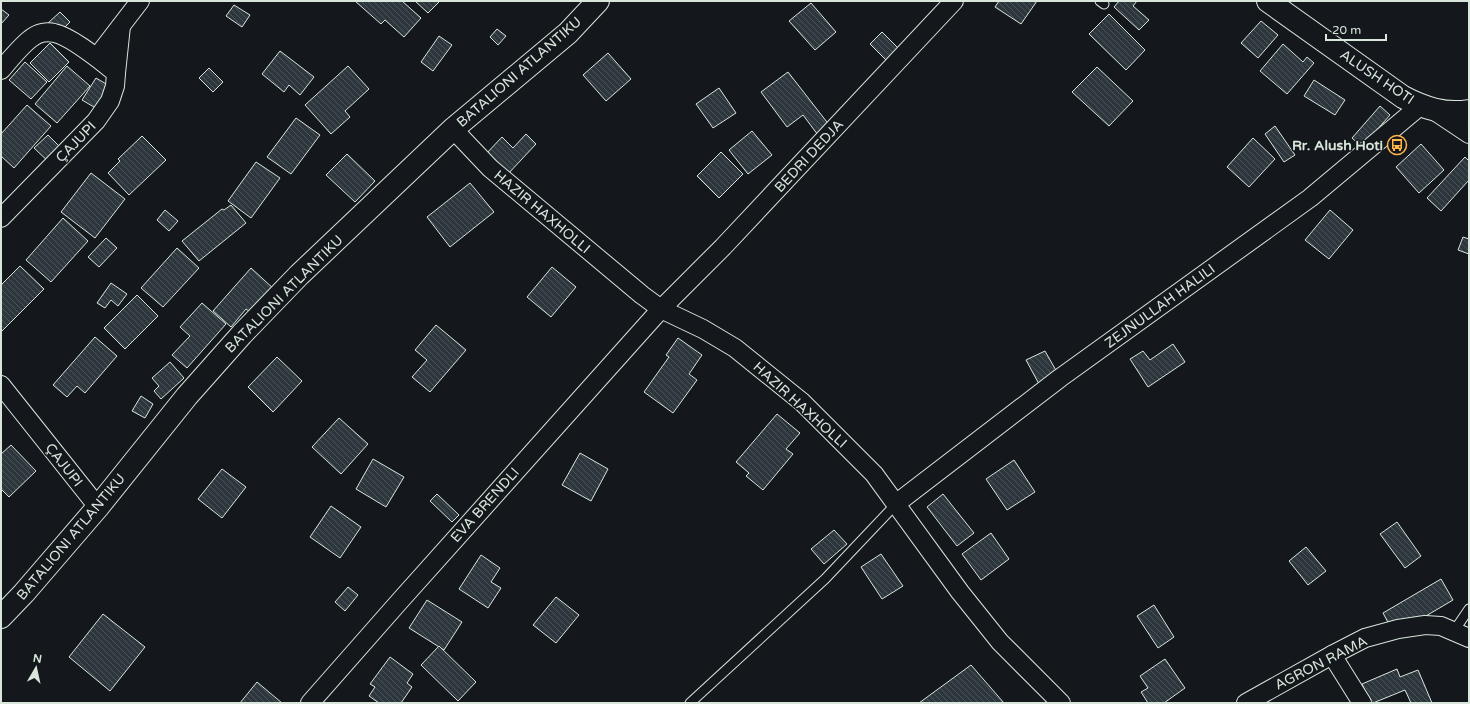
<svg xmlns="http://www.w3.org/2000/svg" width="1470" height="704" font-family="'Varela Round',sans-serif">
	<defs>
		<pattern id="building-back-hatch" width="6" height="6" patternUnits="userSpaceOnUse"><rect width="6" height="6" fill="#2c363c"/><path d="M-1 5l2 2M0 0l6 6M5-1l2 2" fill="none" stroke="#4a5358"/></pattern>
	</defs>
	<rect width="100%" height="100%" fill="#14181c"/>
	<g fill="url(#building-back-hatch)" stroke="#d8e6dc">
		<polygon points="355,1 402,1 421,18 404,37 385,20 381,24"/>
		<polygon points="415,1 440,1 428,13"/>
		<polygon points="999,1 1037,1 1021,24 995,7"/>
		<polygon points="1119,1 1137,1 1133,6 1149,20 1139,30 1114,7"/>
		<polygon points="811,3 836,32 815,50 789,21"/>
		<polygon points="234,5 250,15 242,27 226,16"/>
		<polygon points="1,9 9,15 1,24"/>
		<polygon points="60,12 70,22 59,33 48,23"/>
		<polygon points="1109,14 1145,50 1126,70 1089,34"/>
		<polygon points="1261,21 1278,35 1258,58 1241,43"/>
		<polygon points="497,29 506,36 498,45 490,37"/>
		<polygon points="882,32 901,51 889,63 870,44"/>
		<polygon points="439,36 452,45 433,71 421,62"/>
		<polygon points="50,43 69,62 49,82 30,63"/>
		<polygon points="1283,44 1303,62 1307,57 1314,63 1287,94 1260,71"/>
		<polygon points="280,51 314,77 300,95 289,85 284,92 262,74"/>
		<polygon points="608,53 631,79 606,101 583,75"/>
		<polygon points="25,62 47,82 31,99 9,80"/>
		<polygon points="67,66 90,86 57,123 35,104"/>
		<polygon points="348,66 369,89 345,111 350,117 331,134 305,105"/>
		<polygon points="1097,67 1133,101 1109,126 1072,92"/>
		<polygon points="209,68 223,82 213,92 199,78"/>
		<polygon points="788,72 830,126 818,135 803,115 787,127 761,92"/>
		<polygon points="96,78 113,88 99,110 82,100"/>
		<polygon points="1314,80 1345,100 1335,115 1304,96"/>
		<polygon points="719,88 736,113 713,128 696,104"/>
		<polygon points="27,105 51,126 14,168 1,156 1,134"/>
		<polygon points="1380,106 1390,115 1362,147 1352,138"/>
		<polygon points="296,118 320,135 291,174 267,157"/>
		<polygon points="1275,126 1295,155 1284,162 1265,134"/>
		<polygon points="752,131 772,155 748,174 729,150"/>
		<polygon points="526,134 536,144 507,175 485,155 502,137 513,148"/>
		<polygon points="48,135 64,151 51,164 34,148"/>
		<polygon points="142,136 166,160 129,195 108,173 120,161 118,159"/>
		<polygon points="1253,138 1275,159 1249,187 1227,167"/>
		<polygon points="1421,144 1444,170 1419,193 1396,167"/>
		<polygon points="721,152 743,174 719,198 697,176"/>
		<polygon points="347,154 375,181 355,202 326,175"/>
		<polygon points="1465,157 1469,161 1469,180 1441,211 1427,198"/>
		<polygon points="256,162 280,178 251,218 228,201"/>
		<polygon points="91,173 125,199 95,238 61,212"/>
		<polygon points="470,183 494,212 450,247 427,217"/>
		<polygon points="231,205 246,223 199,261 182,241 222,209 224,210"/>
		<polygon points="165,210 178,221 169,231 157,220"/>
		<polygon points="1330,210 1353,230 1329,259 1305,240"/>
		<polygon points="63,218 88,241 51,282 26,260"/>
		<polygon points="1463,237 1469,239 1469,254 1458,250"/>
		<polygon points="106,238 117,248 99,267 88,257"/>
		<polygon points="177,248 199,268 163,307 141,288"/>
		<polygon points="20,266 44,289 1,332 1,283 2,284"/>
		<polygon points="552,267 576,287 551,317 527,297"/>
		<polygon points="251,268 275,290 253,314 246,309 231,327 213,311"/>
		<polygon points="111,283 127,294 118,306 111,300 105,308 97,303"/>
		<polygon points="137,295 158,316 125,349 104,328"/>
		<polygon points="202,303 226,324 187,368 172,355 190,336 180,327"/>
		<polygon points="436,325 466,350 430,392 412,377 427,360 415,350"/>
		<polygon points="95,337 117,356 85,393 77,386 67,397 53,385"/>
		<polygon points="678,338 702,355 689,374 697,380 673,413 644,392 669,357 666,355"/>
		<polygon points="1173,344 1185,362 1148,387 1130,359 1143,351 1150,360"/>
		<polygon points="1045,351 1058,374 1039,384 1026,360"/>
		<polygon points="277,357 302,381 273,412 248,387"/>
		<polygon points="170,362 184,378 161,399 154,391 159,386 152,378"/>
		<polygon points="141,396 153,404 145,418 132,411"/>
		<polygon points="777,414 800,433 786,449 793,454 763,490 746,476 749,473 736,462"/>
		<polygon points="339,418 368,444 341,474 312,447"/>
		<polygon points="11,445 36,471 9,497 1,489 1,454"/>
		<polygon points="580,453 608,469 591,501 562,485"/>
		<polygon points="373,459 404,477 386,507 356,489"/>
		<polygon points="1014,460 1035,492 1007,510 986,479"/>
		<polygon points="222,469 246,487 222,518 198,499"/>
		<polygon points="437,494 459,515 452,522 430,501"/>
		<polygon points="943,494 974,533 957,546 927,507"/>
		<polygon points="331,506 361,527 340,558 310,537"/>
		<polygon points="1397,522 1421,556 1405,568 1380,534"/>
		<polygon points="834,530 847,544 824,564 811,549"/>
		<polygon points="991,533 1009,559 981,580 962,554"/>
		<polygon points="1306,547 1326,571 1308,585 1289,561"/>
		<polygon points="881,554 903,586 882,599 861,567"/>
		<polygon points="481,555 500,568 491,582 501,588 488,608 459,589"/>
		<polygon points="1441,579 1453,600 1409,626 1390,626 1383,613"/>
		<polygon points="348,587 358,595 345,611 335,602"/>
		<polygon points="556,597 579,615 556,643 533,625"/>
		<polygon points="427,600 462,622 444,650 409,628"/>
		<polygon points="1154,605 1174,637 1158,648 1137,616"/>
		<polygon points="103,614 145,647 110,691 69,657"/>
		<polygon points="439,646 476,682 458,701 421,665"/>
		<polygon points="390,657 413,674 407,683 412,687 401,703 379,703 369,696 375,687 370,684"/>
		<polygon points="1165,659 1185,688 1164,703 1148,703 1141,692 1148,688 1140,676"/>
		<polygon points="971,665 1004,703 919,703"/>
		<polygon points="1397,669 1400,677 1418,670 1432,703 1411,703 1405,690 1373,703 1370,703 1362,684"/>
		<polygon points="257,682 282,703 240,703"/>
	</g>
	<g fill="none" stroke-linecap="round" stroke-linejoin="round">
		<g stroke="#d8e6dc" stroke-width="11">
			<g id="lane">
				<polyline points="1100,1 1104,4"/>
				<polyline points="1454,631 1469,609"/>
				<polyline points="690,703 825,579 897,503"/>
			</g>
		</g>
		<g stroke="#d8e6dc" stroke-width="20">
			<g id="street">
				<polyline points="97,57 140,1"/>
				<path d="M1 70C9 61 23 43 33 37 38 33 47 31 54 33 71 36 102 62 116 73L115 86 110 101 96 121 1 218"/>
				<polyline points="116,73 121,26"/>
				<polyline points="1433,110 1469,134"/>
				<polyline points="453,129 490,168 642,295 661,309 703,329 735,348 802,402 874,474 960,592 1000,642 1061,703"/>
				<polyline points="1,385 98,507"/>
				<polyline points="897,503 1060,378 1310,198 1420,106"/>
				<polyline points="1332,655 1362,703"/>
				<polyline points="310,703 398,603 661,309 723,247 954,1"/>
				<polyline points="1246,703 1332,655 1365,638 1398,629 1425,625 1441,626 1469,638"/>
			</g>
		</g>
		<g stroke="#d8e6dc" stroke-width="24">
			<g id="secondary">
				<path d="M1268 1 1403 97C1424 108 1445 115 1469 111"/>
				<polyline points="1,617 24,593 98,507 187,396 242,334 299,275 453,129 568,33 598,1"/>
			</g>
		</g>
		<use href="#lane" stroke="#14181c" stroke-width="9"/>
		<use href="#street" stroke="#14181c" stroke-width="18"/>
		<use href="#secondary" stroke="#14181c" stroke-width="22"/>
	</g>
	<defs>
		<g id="bus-ring" transform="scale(1)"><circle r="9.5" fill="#14181c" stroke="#ffb74d" stroke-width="1.5"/><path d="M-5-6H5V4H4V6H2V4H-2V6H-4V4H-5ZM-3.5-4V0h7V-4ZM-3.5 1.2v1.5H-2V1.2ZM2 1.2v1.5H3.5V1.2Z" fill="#ffb74d"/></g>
	</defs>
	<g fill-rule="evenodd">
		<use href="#bus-ring" x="1397" y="145"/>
	</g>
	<g text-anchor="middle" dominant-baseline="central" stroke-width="3" stroke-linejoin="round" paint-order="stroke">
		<g font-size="14" fill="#d8e6dc" stroke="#14181c">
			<text transform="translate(519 72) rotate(-41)">BATALIONI ATLANTIKU</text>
			<text transform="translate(1377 77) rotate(34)">ALUSH HOTI</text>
			<text transform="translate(76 142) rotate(-46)">ÇAJUPI</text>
			<text transform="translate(809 156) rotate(-47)">BEDRI DEDJA</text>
			<text transform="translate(542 212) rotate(40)">HAZIR HAXHOLLI</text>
			<text transform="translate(284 294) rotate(-45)">BATALIONI ATLANTIKU</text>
			<text transform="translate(1160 306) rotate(-36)">ZEJNULLAH HALILI</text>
			<text transform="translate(800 405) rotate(42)">HAZIR HAXHOLLI</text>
			<text transform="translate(64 465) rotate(52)">ÇAJUPI</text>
			<text transform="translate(485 505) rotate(-48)">EVA BRENDLI</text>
			<text transform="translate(71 537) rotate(-50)">BATALIONI ATLANTIKU</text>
			<text transform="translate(1321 663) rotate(-27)">AGRON RAMA</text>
		</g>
		<g font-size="14" font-weight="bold" fill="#d8e6dc" stroke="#14181c" text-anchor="end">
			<text x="1383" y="145">Rr. Alush Hoti</text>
		</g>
	</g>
	<rect width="1470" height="704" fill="none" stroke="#d8e6dc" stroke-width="4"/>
	<g transform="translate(36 668) rotate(9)" stroke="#14181c" stroke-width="3" paint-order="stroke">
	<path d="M0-3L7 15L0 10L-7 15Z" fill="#d8e6dc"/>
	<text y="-6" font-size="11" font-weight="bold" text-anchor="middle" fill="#d8e6dc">N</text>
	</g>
	<path d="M1326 34v6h60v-6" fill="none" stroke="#d8e6dc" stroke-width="2"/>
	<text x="1332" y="34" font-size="12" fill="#d8e6dc" stroke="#14181c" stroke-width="3" paint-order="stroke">20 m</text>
</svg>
